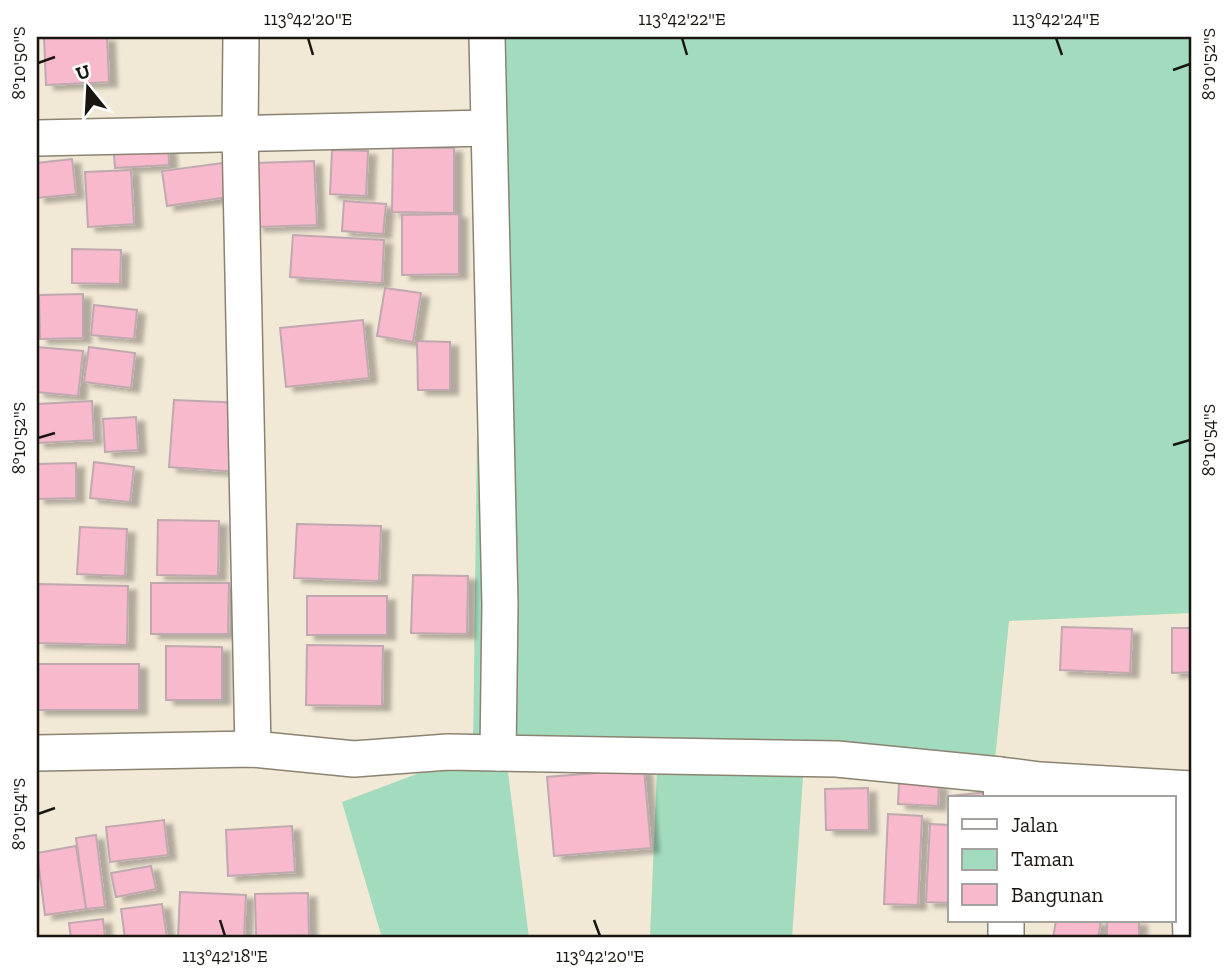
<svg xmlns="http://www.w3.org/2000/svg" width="1228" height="975" font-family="'Zilla Slab',serif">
	<defs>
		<filter id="shadow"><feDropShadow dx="8" dy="4.5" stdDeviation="2" flood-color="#0004"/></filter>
	</defs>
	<rect width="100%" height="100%" fill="#f1e8d5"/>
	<polygon fill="#a2dbbe" points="482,37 1191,37 1191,613 1009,621 993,779 803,777 792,938 650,938 658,746 507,765 529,938 382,938 342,802 473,753"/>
	<g fill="#f8b9cc" stroke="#bfa9af" stroke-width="2" filter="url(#shadow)">
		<polygon points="107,37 109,82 46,85 44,38"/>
		<polygon points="168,139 169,165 115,168 113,141"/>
		<polygon points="393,147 454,148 454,213 392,212"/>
		<polygon points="332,150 368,151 366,196 330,194"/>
		<polygon points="72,159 76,194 37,198 37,163"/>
		<polygon points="314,161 317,225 256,227 254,163"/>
		<polygon points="230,162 235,196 167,206 162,171"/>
		<polygon points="131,170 134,224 88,227 85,172"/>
		<polygon points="344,201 386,204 383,234 342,231"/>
		<polygon points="459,214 459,274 402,275 402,215"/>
		<polygon points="293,235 384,240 382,283 290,277"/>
		<polygon points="72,249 121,250 120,284 72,283"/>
		<polygon points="385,288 421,293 413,342 377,336"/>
		<polygon points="83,294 83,338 40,339 39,295"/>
		<polygon points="94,305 137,310 134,339 91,335"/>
		<polygon points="363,320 369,378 286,387 280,328"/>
		<polygon points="417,341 450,342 450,390 418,390"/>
		<polygon points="37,347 83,351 78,396 37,392"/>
		<polygon points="89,347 135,353 131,388 84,382"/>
		<polygon points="174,400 244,403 239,472 169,467"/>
		<polygon points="92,401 94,440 37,443 37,404"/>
		<polygon points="136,417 138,450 105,452 103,419"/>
		<polygon points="94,462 134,467 130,502 90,498"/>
		<polygon points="76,463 76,498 37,499 37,464"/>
		<polygon points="158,520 219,521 218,576 157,575"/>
		<polygon points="297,524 381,526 379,581 294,578"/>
		<polygon points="80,527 127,529 125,576 77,574"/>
		<polygon points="413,575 468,576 467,634 411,633"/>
		<polygon points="151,583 229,583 228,634 151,634"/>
		<polygon points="38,584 128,586 127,645 37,643"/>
		<rect x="307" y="596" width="80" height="39"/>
		<polygon points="1062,627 1132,629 1130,673 1060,670"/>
		<polygon points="1172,628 1191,628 1191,672 1172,673"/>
		<polygon points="307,645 383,646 382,706 306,705"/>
		<polygon points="166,646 222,647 222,700 166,700"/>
		<rect x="37" y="664" width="102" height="46"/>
		<polygon points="644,769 651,848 554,856 547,777"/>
		<polygon points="899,783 939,784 938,806 898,804"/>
		<polygon points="868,788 869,830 826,830 825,789"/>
		<polygon points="987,792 987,798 950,798 950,796"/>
		<polygon points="888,814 922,816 918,905 884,904"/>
		<polygon points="164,820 168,855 110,862 106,827"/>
		<polygon points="930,824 950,825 950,903 926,902"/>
		<polygon points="292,826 295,872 228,876 226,830"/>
		<polygon points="96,835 105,907 86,909 76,838"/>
		<polygon points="76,846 86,909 45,915 37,853"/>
		<polygon points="151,866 156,889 116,897 111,873"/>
		<polygon points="180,892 246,895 244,938 178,938"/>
		<polygon points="308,893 309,935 256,936 255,894"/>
		<polygon points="162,904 167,938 125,938 121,909"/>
		<polygon points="103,919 105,938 71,938 69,923"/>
		<polygon points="1056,921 1101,921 1098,938 1053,938"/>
		<polygon points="1107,921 1139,921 1139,938 1107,937"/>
	</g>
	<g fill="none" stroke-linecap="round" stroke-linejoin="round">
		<g stroke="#8b8372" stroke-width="38">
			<g id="minor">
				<polyline points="241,37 240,132 253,749"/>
				<polyline points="37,138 488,128"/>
				<polyline points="37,753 253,749 354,759 448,752 498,753 500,605 487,37"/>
				<polyline points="498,753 837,759 1000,775"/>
				<polyline points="1185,789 1191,936"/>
				<polyline points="1002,798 1000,775 1040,780 1191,789"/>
				<polyline points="1006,921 1006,938"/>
			</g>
		</g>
		<use href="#minor" stroke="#fff" stroke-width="35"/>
	</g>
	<path fill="none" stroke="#191610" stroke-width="2.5" d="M308 38 313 55M682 38 687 55M1056 38 1062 55M38 63 55 57M1173 70 1190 64M38 438 55 433M1173 445 1190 440M38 814 55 808M220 920 225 936M594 920 600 936"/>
	<rect width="1228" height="975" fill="none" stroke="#ffffff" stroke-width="77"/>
	<rect x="948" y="796" width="228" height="126" fill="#ffffff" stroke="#a3a29f" stroke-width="2"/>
	<rect x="962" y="819" width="35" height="10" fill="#ffffff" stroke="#a3a29f" stroke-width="2"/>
	<text x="1011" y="832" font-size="21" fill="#191610">Jalan</text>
	<rect x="962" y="849" width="35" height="21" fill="#a2dbbe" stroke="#a3a29f" stroke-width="2"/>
	<text x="1011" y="866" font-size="21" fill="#191610">Taman</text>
	<rect x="962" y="884" width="35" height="21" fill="#f8b9cc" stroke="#a3a29f" stroke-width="2"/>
	<text x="1011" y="902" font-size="21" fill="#191610">Bangunan</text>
	<g transform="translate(88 88) rotate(342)" stroke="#ffffff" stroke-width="5" paint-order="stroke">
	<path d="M0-5L12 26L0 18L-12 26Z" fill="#191610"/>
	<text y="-10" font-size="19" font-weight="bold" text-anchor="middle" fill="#191610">U</text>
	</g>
	<rect x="38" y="38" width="1152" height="898" fill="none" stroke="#191610" stroke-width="2.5"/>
	<g font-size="18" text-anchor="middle" fill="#191610">
		<text x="308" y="25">113°42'20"E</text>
		<text x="682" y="25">113°42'22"E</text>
		<text x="1056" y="25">113°42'24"E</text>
		<text transform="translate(19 63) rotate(-90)" y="6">8°10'50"S</text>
		<text transform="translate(1209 64) rotate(-90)" y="6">8°10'52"S</text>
		<text transform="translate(19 438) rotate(-90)" y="6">8°10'52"S</text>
		<text transform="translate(1209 440) rotate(-90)" y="6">8°10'54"S</text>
		<text transform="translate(19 814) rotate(-90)" y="6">8°10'54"S</text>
		<text x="225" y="962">113°42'18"E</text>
		<text x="600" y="962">113°42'20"E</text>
	</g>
</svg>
